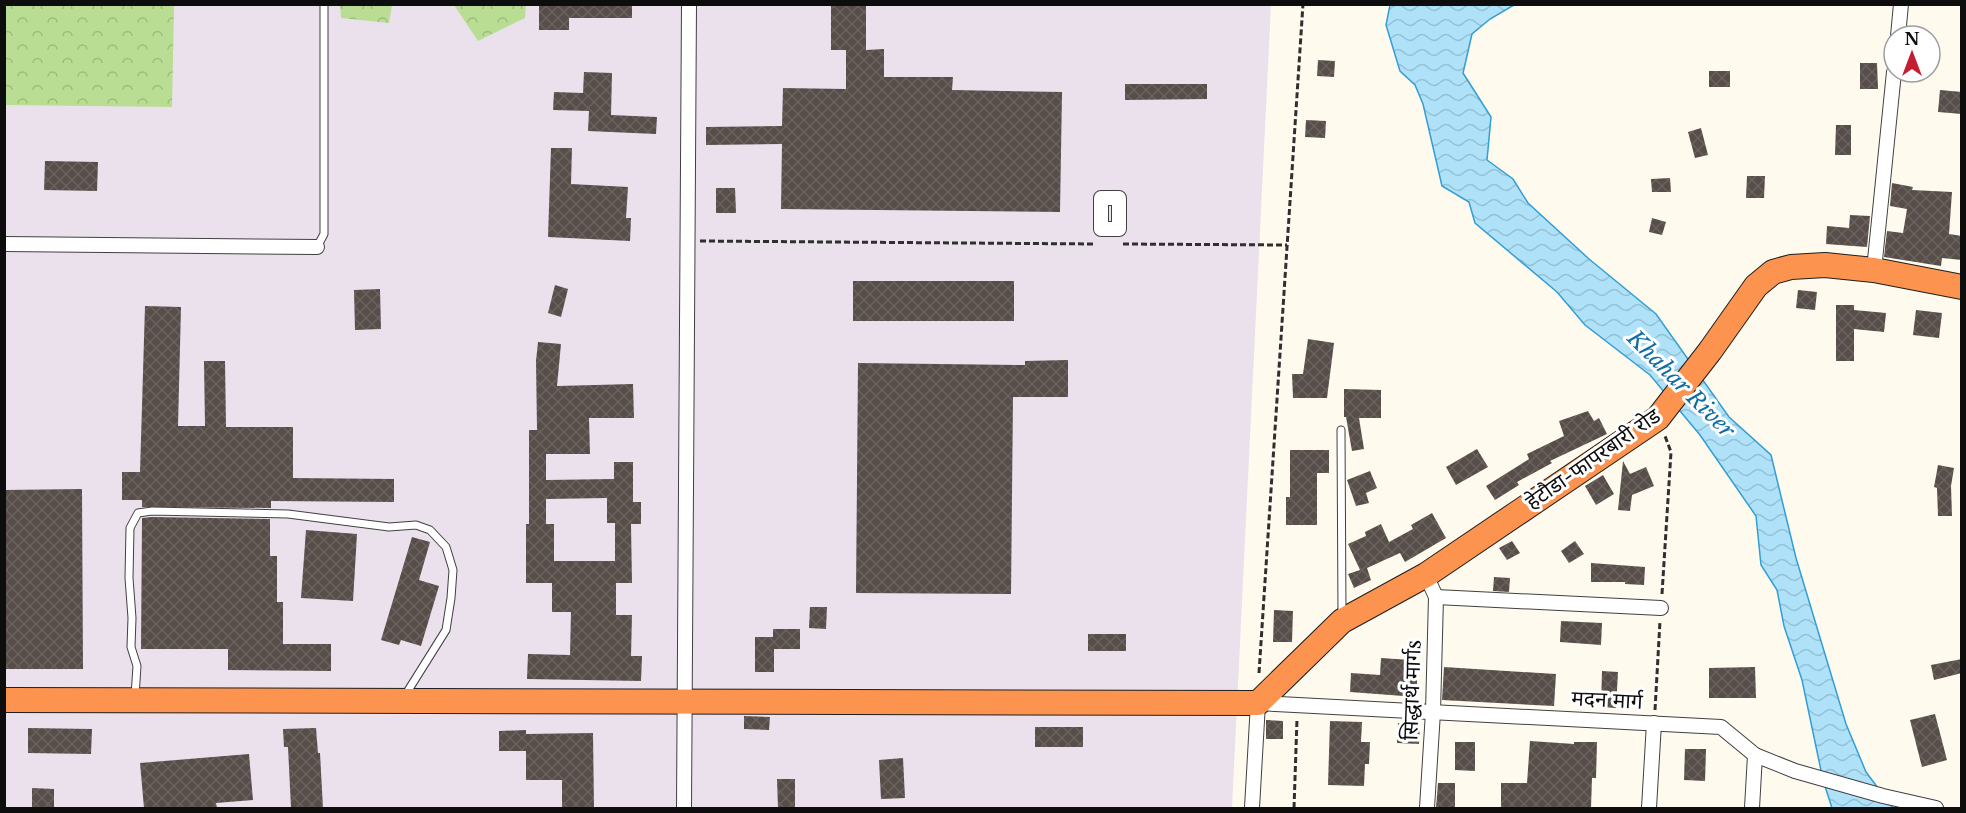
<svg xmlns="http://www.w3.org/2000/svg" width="1966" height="813" font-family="'Libre Baskerville','Noto Sans Devanagari',serif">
	<defs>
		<pattern id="forest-crowns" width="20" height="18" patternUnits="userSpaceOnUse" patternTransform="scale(1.5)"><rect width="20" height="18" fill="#b9dd93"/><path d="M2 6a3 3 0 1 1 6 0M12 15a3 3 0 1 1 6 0" fill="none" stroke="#9ebc7e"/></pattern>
		<pattern id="water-waves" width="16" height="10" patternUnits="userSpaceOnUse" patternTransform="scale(1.5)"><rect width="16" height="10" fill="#afe2f9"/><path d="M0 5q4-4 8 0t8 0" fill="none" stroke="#95c1d4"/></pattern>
		<pattern id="building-cross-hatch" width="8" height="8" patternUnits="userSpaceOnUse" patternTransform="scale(1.5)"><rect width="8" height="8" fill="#574d49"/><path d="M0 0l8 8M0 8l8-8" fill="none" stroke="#6a625f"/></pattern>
	</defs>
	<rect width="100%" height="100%" fill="#fffaee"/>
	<polygon fill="#ebe1ed" points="5,5 1271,5 1232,808 5,808"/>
	<g fill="url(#forest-crowns)">
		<polygon points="5,4 174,5 172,107 5,105"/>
		<polygon points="340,5 392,5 389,23 341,18"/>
		<polygon points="454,5 526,5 525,18 478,41"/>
	</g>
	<polygon fill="url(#water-waves)" stroke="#329ed4" stroke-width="1.5" points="1390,5 1514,5 1490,19 1472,34 1463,73 1491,117 1487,160 1513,179 1528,203 1589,259 1656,314 1729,417 1771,455 1796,558 1846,724 1866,772 1893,808 1832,808 1823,780 1802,680 1784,626 1777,590 1761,565 1756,516 1700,435 1650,375 1585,325 1557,292 1475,223 1469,202 1442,186 1423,104 1415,85 1400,71 1386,25"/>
	<g fill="url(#building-cross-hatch)" fill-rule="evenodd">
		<polygon points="539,4 632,4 632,18 569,18 569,30 539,30"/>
		<polygon points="831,4 866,4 866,50 884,49 884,77 953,77 952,90 1062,92 1060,212 781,209 782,144 706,145 706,127 782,126 783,88 846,89 846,50 831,50"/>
		<polygon points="1318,60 1335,61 1334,77 1317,76"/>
		<polygon points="1860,63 1877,63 1878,89 1860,89"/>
		<rect x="1709" y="71" width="21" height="16"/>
		<polygon points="584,72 612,73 611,115 657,117 656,134 588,131 589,111 553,110 554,92 583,93"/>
		<polygon points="1125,84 1207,84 1207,99 1125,100"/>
		<polygon points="1940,90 1962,92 1962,114 1938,112"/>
		<polygon points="1306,120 1326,121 1325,138 1305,137"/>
		<polygon points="1836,125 1851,125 1851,155 1835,155"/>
		<polygon points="1701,128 1708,155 1695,158 1688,132"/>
		<polygon points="551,148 572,148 571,184 628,187 626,218 631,218 630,241 548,237"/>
		<polygon points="45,161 98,162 97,191 44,190"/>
		<polygon points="1747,176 1765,176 1764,198 1746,198"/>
		<polygon points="1670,178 1671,192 1652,192 1651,179"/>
		<polygon points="1892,183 1913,187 1912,190 1952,192 1949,234 1962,236 1962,260 1942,258 1941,266 1884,257 1887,231 1903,233 1907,209 1890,206"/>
		<polygon points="716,188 735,188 736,213 716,213"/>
		<polygon points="1850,215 1870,216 1867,247 1826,244 1827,226 1849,228"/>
		<polygon points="1652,218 1666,222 1662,235 1649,232"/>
		<rect x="853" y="281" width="161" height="40"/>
		<polygon points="555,285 568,289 561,317 548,313"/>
		<polygon points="380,289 381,329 355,330 354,290"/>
		<polygon points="1798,290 1817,292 1815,310 1796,308"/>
		<polygon points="1836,305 1854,305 1854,310 1886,313 1884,332 1854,329 1854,361 1836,361"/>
		<polygon points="145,306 181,307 178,426 205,426 204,361 225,361 226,427 293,427 293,478 394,479 394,502 271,501 271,508 142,507 142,500 122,500 122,472 140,472"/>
		<polygon points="1916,310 1942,313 1939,338 1913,335"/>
		<polygon points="1308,339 1334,343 1327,398 1293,398 1292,374 1303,374"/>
		<path d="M538 342 561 344 557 386 633 384 634 418H589L590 454H546V480L614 479V462H633V502H641V524H631L632 583H616V615H632L631 656H642L641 681 527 679 528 654 570 655 571 612H552V583H526V524H529V430H537L536 361ZM607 498V523H615V561H554V524H546V499Z"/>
		<polygon points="1068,360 1068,397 1013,397 1011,594 856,593 858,363 1025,365 1025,361"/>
		<polygon points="1344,389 1381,390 1381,418 1359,418 1364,449 1352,451 1346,417 1344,417"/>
		<polygon points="1588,411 1594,421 1599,418 1607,434 1550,461 1552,463 1517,482 1519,485 1495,500 1486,486 1529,459 1527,454 1564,436 1559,421"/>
		<polygon points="1477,449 1488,467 1456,485 1446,467"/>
		<polygon points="1290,450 1329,450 1329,473 1317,473 1317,525 1286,525 1286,497 1290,497"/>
		<polygon points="1623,461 1630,474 1646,467 1654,486 1632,495 1630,511 1618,510"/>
		<polygon points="1938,465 1954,468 1951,486 1952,516 1938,516 1937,488 1934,487"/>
		<polygon points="1370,471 1377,488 1366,493 1369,503 1356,506 1347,480"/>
		<polygon points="1603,475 1614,494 1596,505 1585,486"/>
		<polygon points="82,489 83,669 4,669 4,490"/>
		<polygon points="1432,513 1446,538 1405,562 1400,553 1367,568 1371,580 1354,588 1348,574 1360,570 1348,544 1366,536 1365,532 1381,524 1389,542 1413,529 1411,525"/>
		<polygon points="152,517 270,519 270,556 277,556 277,602 283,602 283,644 331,644 331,671 228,670 228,649 141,649 142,518"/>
		<polygon points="306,530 357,534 353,601 301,598"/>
		<polygon points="412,537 430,542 419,580 439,586 421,646 401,640 399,645 381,640"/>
		<polygon points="1512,541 1520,553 1507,560 1499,548"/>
		<polygon points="1575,541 1584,554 1569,563 1561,551"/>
		<polygon points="1591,563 1645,567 1644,585 1625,584 1625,582 1591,582"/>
		<polygon points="1494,577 1510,578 1509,592 1493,591"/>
		<polygon points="810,607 827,607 826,629 809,628"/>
		<polygon points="1274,610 1293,611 1292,642 1273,642"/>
		<polygon points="1561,621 1602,623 1601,645 1560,642"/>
		<polygon points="773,629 800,629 800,649 774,649 774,672 755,672 755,637 773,637"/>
		<rect x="1088" y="634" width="38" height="17"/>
		<polygon points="1381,658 1411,660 1410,678 1417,679 1417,697 1350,692 1351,673 1380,675"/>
		<polygon points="1962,659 1962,673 1934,680 1931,665"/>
		<polygon points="1444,667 1556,674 1554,706 1442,700"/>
		<polygon points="1755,667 1756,698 1709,698 1709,668"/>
		<polygon points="1602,671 1618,672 1616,708 1601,707"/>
		<polygon points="1935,714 1947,760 1922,767 1910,720"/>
		<polygon points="744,716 770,717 769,730 744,729"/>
		<polygon points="1266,720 1283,721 1283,739 1266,739"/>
		<polygon points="1330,721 1362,722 1361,742 1370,742 1369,764 1365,764 1364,786 1328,785"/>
		<polygon points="1398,723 1420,723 1419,744 1397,743"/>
		<rect x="1035" y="727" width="48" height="20"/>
		<polygon points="28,728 92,729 91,754 28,753"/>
		<polygon points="316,728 318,753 320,753 323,808 291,808 288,747 284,747 283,729"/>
		<polygon points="526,730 526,734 593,733 594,808 562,808 562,780 526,780 526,751 499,751 499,731"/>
		<polygon points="1530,741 1574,744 1574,742 1597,742 1596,778 1592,778 1591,808 1501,808 1501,783 1527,783"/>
		<polygon points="1455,742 1475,742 1475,771 1455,770"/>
		<polygon points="1685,749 1706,749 1705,781 1684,780"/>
		<polygon points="249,754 253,800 216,803 217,808 144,808 140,763"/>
		<polygon points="903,758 905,798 881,799 879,760"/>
		<polygon points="777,779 795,779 795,807 778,808"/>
		<polygon points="1438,783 1455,783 1455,808 1436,808"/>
		<polygon points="32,788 54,789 54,808 32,808"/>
	</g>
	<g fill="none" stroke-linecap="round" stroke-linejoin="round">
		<g stroke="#404040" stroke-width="9">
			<g id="lane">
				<polyline points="317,247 324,234 324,4"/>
				<polyline points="1341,430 1342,615"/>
				<polyline points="135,696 137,666 131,647 132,618 129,578 130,528 138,513 152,511 288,514 389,527 416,525 430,530 446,547 453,570 451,598 446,630 404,697"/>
			</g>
		</g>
		<g stroke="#404040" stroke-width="16">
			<g id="street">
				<polyline points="1898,36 1901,4"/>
				<rect x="1101" y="198" width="18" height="31"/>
				<polyline points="4,244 317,247"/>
				<polyline points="1874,270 1894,72"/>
				<polyline points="1426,575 1436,597 1433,712 1427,808"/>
				<polyline points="1436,597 1661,608"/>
				<polyline points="684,808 689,4"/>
				<polyline points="1252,808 1258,703 1721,727 1755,755 1795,771 1883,796 1936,808"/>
				<polyline points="1649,808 1654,723"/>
				<polyline points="1752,808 1755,755"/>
			</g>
		</g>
		<g stroke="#1e1e1e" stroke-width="26">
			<polyline id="highway" points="4,700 1258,703 1342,621 1426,575 1658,418 1710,351 1756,286 1773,272 1791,267 1825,265 1874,270 1962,287"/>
		</g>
		<g stroke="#2f2f2f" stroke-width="3" stroke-dasharray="6 3" stroke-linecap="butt">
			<polyline points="700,241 1096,244"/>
			<polyline points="1123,244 1287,245"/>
			<polyline points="1662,594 1671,452 1665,436"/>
			<polyline points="1259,673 1303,4"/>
			<polyline points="1655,710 1660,621"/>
			<polyline points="1294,808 1297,719"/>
		</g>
		<use href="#lane" stroke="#fff" stroke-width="7"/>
		<use href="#street" stroke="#fff" stroke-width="14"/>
		<use href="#highway" stroke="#fc934f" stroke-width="24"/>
	</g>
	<g text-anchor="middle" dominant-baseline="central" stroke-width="6" stroke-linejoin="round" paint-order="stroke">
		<g font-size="21" fill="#0d0d0d" stroke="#fff">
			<text transform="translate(1593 459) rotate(-35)">हेटौडा-फापरबारी रोड</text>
			<text transform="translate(1412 690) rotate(-88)">सिद्धार्थ मार्गs</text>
			<text transform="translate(1607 700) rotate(3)">मदन मार्ग</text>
		</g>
		<g font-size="22" font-style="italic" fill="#106ea6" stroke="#fff">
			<text transform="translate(1681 384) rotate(45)">Khahar River</text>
		</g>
	</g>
	<rect width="1966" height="813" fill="none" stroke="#0d0d0d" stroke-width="12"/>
	<g transform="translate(1912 54)"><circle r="28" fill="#ffffff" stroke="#9e9e9e" stroke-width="1.5"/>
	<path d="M0-4.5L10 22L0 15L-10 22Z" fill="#c51e31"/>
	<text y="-9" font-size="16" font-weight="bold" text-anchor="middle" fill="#0d0d0d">N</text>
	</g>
</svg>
